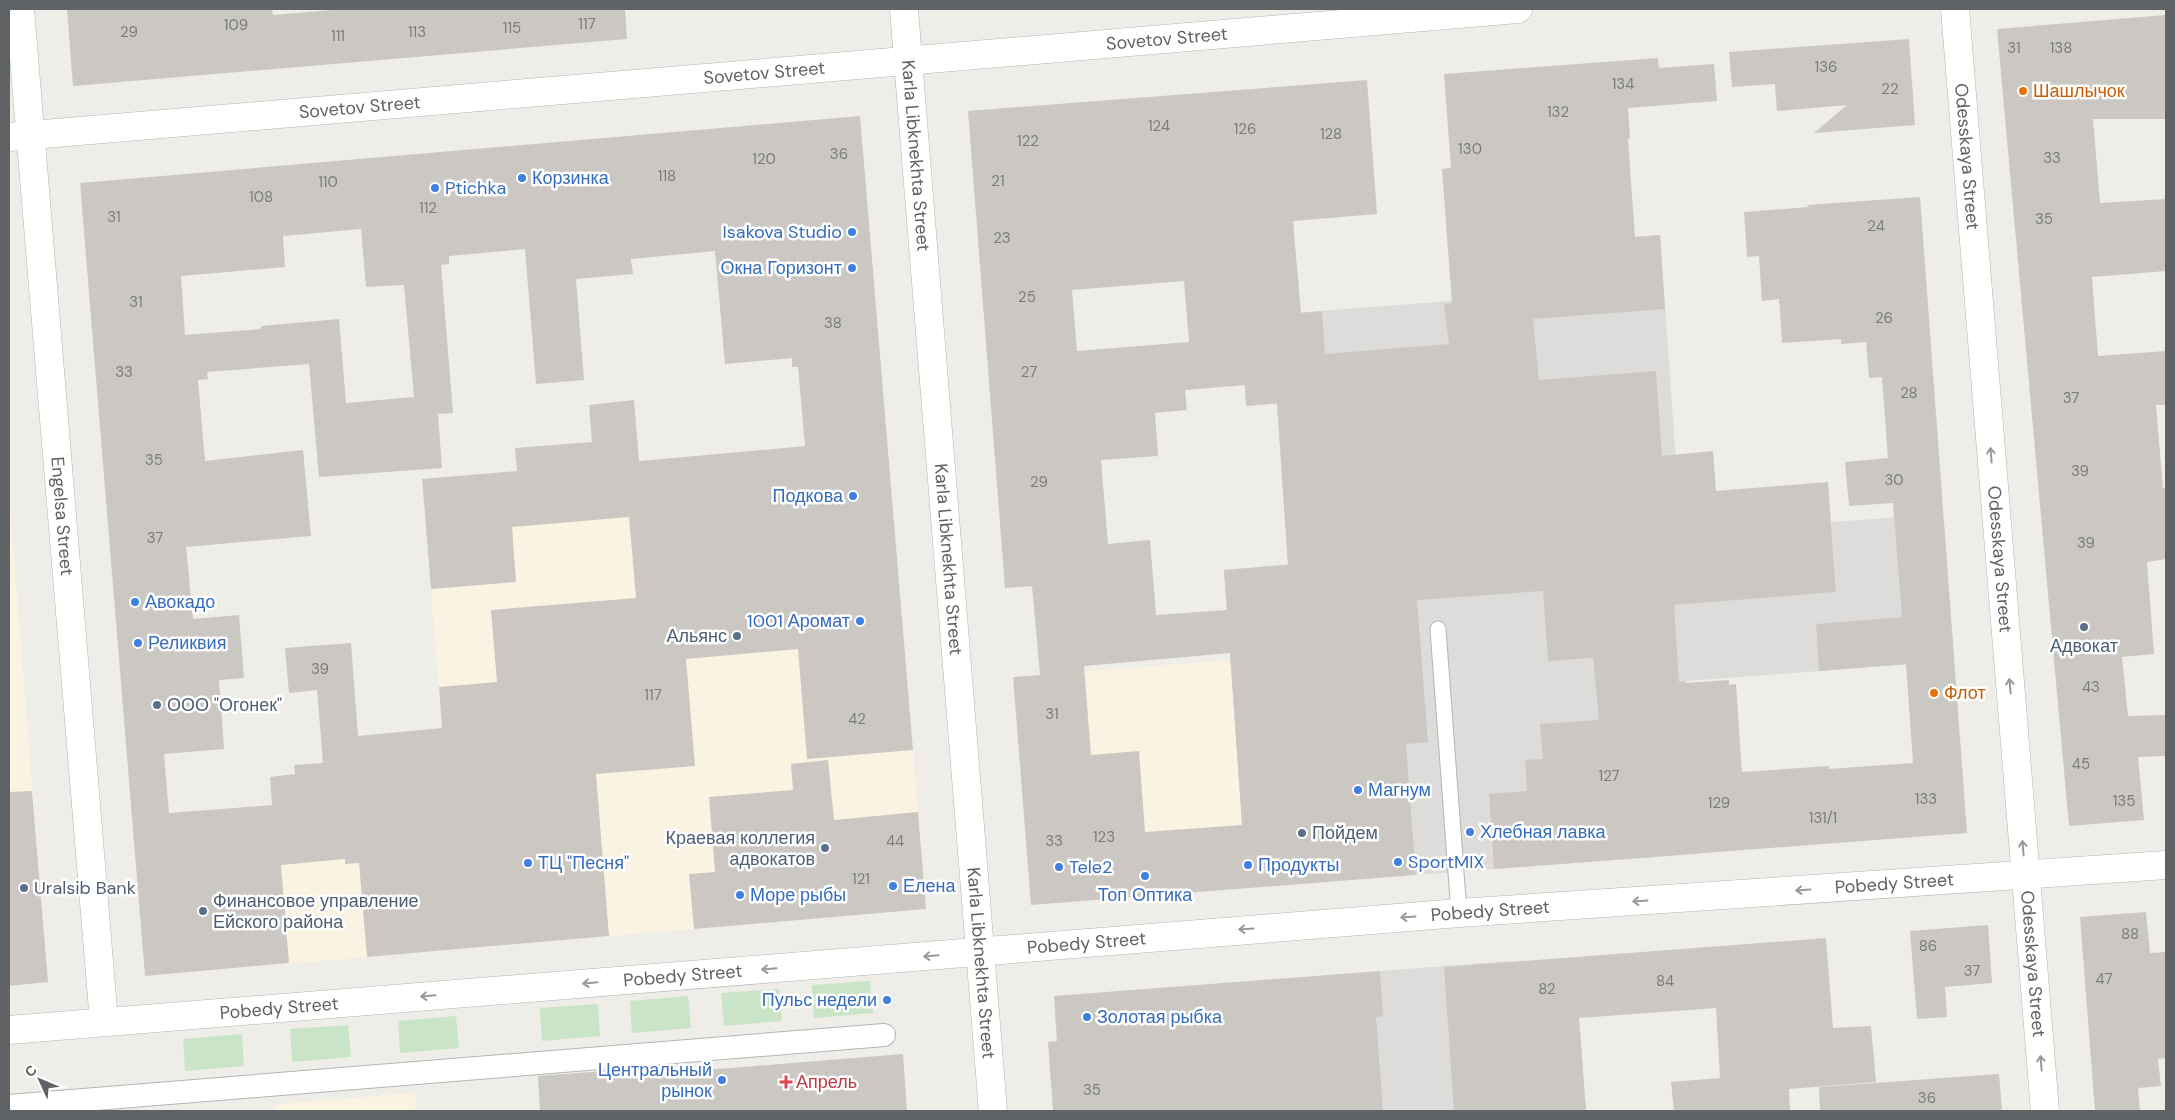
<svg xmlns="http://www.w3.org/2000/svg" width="2175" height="1120" font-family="'DM Sans',sans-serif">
	<rect width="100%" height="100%" fill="#efede8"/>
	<g fill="#fbf3e1">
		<polygon points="886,432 926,909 145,976 132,816 447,790 422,479 807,446 807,439"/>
		<polygon points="9,496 48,982 9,986"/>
		<polygon points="1230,660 1241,807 1336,772 1408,767 1416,875 1344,881 1031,897 1013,677"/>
		<polygon points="415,1093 416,1111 276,1111 276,1104"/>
	</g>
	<g fill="#dedcda">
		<polygon points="1660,235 1686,603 1836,592 1831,522 1943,514 1954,661 1686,681 1698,854 1416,875 1408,767 1336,772 1241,807 1224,570 1288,564 1277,404 1246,406 1240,317 1541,294 1607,239"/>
		<polygon points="1510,961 1514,1022 1579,1017 1586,1111 1125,1111 1119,1037 1380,971"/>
	</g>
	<g fill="#cae4c7">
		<polygon points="870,981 873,1013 814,1018 812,985"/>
		<polygon points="779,989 782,1021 724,1026 721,993"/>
		<polygon points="688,996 691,1028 632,1033 630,1001"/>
		<polygon points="598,1004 600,1036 542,1041 540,1008"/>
		<polygon points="456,1016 459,1048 400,1053 398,1021"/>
		<polygon points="348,1025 351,1057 292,1062 290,1029"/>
		<polygon points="242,1034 244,1066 185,1071 183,1039"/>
	</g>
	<g fill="#cbc8c4" fill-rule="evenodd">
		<polygon points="67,9 272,9 273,15 344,9 625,9 627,39 73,86"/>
		<polygon points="2166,15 2166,119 2093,119 2100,203 2166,199 2166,271 2092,277 2098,356 2166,351 2166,405 2156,405 2163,488 2166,488 2166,559 2147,562 2154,654 2122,657 2128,716 2166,715 2166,756 2138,757 2144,820 2069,826 1997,29"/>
		<polygon points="1909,39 1915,125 1814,133 1847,105 1777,111 1775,84 1732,87 1729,52"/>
		<path d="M1658 58 1659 68 1714 64 1717 101 1628 108 1630 139H1628L1635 237 1660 235 1665 309 1533 319 1539 380 1656 371 1662 456 1713 451 1716 491 1828 482 1836 592 1674 605 1679 682 1685 681 1686 683 1729 680V685L1736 684 1742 772 1829 766V769L1913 763 1906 664 1819 671 1816 624 1902 617 1893 503 1849 506 1845 462 1888 458 1882 377 1869 378 1866 342 1841 344V339L1782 343 1779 299 1762 301 1759 256 1747 257 1744 212 1809 207 1807 205 1920 197 1967 833 1494 869 1489 794 1527 791 1525 760 1543 759 1540 724 1599 720 1593 658 1548 661 1543 591 1417 600 1428 742 1406 744 1416 875 1031 905 1013 677 1040 675 1036 630 1032 586 1005 588 968 111 1367 80 1377 214 1293 221 1301 313 1322 311 1325 354 1449 344 1444 304 1452 303 1442 169 1451 168 1444 74ZM1184 281 1189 342 1077 351 1072 290ZM1245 385 1246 406 1277 403 1288 565 1224 570 1227 610 1156 615 1150 540 1108 544 1101 460 1158 456 1155 413 1187 410 1185 390ZM1230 653 1242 825 1145 832 1139 751 1091 755 1084 666Z"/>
		<path d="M860 116 913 750 807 759 798 649 686 659 695 766 596 774 609 936 367 957 359 863 345 864V859L281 865 289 963 145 976 80 183ZM361 229 366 287 404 285 414 397 346 403 339 319 261 326V329L185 335 181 276 285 267 283 236ZM525 249 536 384 584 380 576 279 633 274 631 259 715 251 725 364 792 358V367H798L805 446 639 461 634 400 589 405 592 442 515 448 517 471 422 479 431 589 516 582 512 527 629 517 636 598 491 610 497 682 439 687 442 728 358 736 351 643 285 648 289 693 317 690 323 763 294 765 295 774 270 777 272 805 169 813 164 754 224 749 219 680 244 678 239 615 193 619 186 547 311 536 303 450 205 461 198 380 208 379 207 372 309 364 319 477 442 468 438 414 453 413 441 265 449 264V256Z"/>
		<polygon points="828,760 834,820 918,812 926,909 694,929 689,874 715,872 709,797 793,790 791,764"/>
		<polygon points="32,791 48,982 9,986 9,792"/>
		<polygon points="2146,912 2150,953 2166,952 2166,1058 2158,1059 2161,1086 2138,1088 2140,1111 2095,1111 2080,917"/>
		<polygon points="1988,925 1992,983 1945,987 1947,1017 1917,1019 1910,931"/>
		<polygon points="1826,938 1833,1028 1871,1026 1876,1082 1789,1089 1790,1111 1674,1111 1671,1082 1720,1078 1716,1008 1579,1018 1586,1111 1454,1111 1444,967"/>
		<polygon points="1380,971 1383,1016 1376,1017 1383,1111 1053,1111 1048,1042 1057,1041 1054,996"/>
		<polygon points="903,1054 907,1111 540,1111 538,1076 617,1070 618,1077"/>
		<polygon points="1999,1074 2002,1111 1820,1111 1819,1087"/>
	</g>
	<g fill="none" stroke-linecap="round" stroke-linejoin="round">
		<g stroke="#b3b5b8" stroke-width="17">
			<polyline id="service" points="1438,629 1459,913"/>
		</g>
		<g stroke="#b3b5b8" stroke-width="24">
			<polyline id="pedestrian" points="9,1106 884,1035"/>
		</g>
		<g stroke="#b3b5b8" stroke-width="29">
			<g id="minor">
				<path id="s1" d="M20 9 104 1022"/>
				<path id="s2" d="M908 60 993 1111"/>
				<path id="s3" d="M9 1030 1459 913 2166 865"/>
			</g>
		</g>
		<g stroke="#b3b5b8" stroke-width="29">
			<g id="tertiary">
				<polyline points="904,9 908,60"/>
				<path id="s4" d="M1955 9 2045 1111"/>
				<path id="s5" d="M9 137 1518 9"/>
			</g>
		</g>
		<use href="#service" stroke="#fff" stroke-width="15"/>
		<use href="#pedestrian" stroke="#fff" stroke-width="22"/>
		<use href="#minor" stroke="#fff" stroke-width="28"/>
		<use href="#tertiary" stroke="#fff" stroke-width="28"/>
	</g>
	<defs><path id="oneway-shaft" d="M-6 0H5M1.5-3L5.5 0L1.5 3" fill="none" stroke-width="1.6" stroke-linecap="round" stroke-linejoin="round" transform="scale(1.25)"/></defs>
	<g stroke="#979a9c">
		<use href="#oneway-shaft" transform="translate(1991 455) rotate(-95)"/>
		<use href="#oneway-shaft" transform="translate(2010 686) rotate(-95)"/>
		<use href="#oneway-shaft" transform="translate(2023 848) rotate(-95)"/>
		<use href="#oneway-shaft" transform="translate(1803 890) rotate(176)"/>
		<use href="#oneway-shaft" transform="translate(1640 901) rotate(176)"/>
		<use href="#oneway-shaft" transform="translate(1408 917) rotate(176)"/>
		<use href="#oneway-shaft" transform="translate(1246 929) rotate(176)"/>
		<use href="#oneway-shaft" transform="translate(931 956) rotate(175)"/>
		<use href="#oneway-shaft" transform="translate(769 969) rotate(175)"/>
		<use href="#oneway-shaft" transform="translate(590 983) rotate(175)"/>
		<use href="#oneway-shaft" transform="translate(428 996) rotate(175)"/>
		<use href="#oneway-shaft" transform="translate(2041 1063) rotate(-95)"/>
	</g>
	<g fill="#e8710a" stroke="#fff" stroke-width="2">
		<circle cx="2023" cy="91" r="5"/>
		<circle cx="1934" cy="693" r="5"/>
	</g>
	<g fill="#3f7fe0" stroke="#fff" stroke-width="2">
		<circle cx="522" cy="178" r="5"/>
		<circle cx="435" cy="188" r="5"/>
		<circle cx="852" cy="232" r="5"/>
		<circle cx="852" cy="268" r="5"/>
		<circle cx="853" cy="496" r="5"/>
		<circle cx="135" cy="602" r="5"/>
		<circle cx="860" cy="621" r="5"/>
		<circle cx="138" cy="643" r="5"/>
		<circle cx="1358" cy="790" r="5"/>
		<circle cx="1470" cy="832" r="5"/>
		<circle cx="1398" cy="862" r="5"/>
		<circle cx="528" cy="863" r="5"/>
		<circle cx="1248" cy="865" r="5"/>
		<circle cx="1059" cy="867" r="5"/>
		<circle cx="1145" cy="876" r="5"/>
		<circle cx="893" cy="886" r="5"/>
		<circle cx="740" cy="895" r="5"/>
		<circle cx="887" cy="1000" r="5"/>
		<circle cx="1087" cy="1017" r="5"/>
		<circle cx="722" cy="1080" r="5"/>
	</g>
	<g fill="#5c6f8a" stroke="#fff" stroke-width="2">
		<circle cx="2084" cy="627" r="5"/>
		<circle cx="737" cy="636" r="5"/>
		<circle cx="157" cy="705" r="5"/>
		<circle cx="1302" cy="833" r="5"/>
		<circle cx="825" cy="848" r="5"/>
		<circle cx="24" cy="888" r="5"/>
		<circle cx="203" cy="911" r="5"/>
	</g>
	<path fill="#e0444e" stroke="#fff" stroke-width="2" d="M783.5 1074.5h5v5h5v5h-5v5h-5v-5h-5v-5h5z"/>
	<g text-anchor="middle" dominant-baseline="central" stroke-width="5" stroke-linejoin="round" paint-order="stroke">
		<g font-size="15" fill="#7a7c7e">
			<text x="587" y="24">117</text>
			<text x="236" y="25">109</text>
			<text x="512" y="28">115</text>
			<text x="129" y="32">29</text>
			<text x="417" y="32">113</text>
			<text x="338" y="36">111</text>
			<text x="2014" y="48">31</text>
			<text x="2061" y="48">138</text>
			<text x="1826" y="67">136</text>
			<text x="1623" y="84">134</text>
			<text x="1890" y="89">22</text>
			<text x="1558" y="112">132</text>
			<text x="1159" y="126">124</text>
			<text x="1245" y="129">126</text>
			<text x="1331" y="134">128</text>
			<text x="1028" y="141">122</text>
			<text x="1470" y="149">130</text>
			<text x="839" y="154">36</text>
			<text x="2052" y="158">33</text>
			<text x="764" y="159">120</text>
			<text x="667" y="176">118</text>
			<text x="998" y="181">21</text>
			<text x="328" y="182">110</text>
			<text x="261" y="197">108</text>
			<text x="428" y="208">112</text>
			<text x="114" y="217">31</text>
			<text x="2044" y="219">35</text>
			<text x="1876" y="226">24</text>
			<text x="1002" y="238">23</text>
			<text x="1027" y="297">25</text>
			<text x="136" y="302">31</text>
			<text x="1884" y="318">26</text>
			<text x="833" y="323">38</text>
			<text x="124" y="372">33</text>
			<text x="1029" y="372">27</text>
			<text x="1909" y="393">28</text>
			<text x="2071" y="398">37</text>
			<text x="154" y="460">35</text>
			<text x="2080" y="471">39</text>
			<text x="1894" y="480">30</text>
			<text x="1039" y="482">29</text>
			<text x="155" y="538">37</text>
			<text x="2086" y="543">39</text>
			<text x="320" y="669">39</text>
			<text x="2091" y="687">43</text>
			<text x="653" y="695">117</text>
			<text x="1052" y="714">31</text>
			<text x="857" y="719">42</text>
			<text x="2081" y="764">45</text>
			<text x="1609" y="776">127</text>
			<text x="1926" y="799">133</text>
			<text x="2124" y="801">135</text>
			<text x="1719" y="803">129</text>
			<text x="1823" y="818">131/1</text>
			<text x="1104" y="837">123</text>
			<text x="895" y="841">44</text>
			<text x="1054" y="841">33</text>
			<text x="861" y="879">121</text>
			<text x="2130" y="934">88</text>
			<text x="1928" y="946">86</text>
			<text x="1972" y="971">37</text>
			<text x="2104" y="979">47</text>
			<text x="1665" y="981">84</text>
			<text x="1547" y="989">82</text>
			<text x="1092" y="1090">35</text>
			<text x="1927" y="1098">36</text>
		</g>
		<g font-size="18" fill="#5f6366" stroke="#fff">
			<text stroke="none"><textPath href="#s5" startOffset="1162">Sovetov Street</textPath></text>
			<text stroke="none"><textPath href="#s5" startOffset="758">Sovetov Street</textPath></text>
			<text stroke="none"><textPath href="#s5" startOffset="352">Sovetov Street</textPath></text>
			<text stroke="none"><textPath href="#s2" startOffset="96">Karla Libknekhta Street</textPath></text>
			<text stroke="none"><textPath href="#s4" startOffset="148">Odesskaya Street</textPath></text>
			<text stroke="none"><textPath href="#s1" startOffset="509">Engelsa Street</textPath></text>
			<text stroke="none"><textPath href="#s2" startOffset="501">Karla Libknekhta Street</textPath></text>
			<text stroke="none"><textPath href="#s4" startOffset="552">Odesskaya Street</textPath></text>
			<text stroke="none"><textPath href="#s3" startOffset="1891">Pobedy Street</textPath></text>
			<text stroke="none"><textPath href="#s3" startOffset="1486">Pobedy Street</textPath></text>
			<text stroke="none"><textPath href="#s3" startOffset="1081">Pobedy Street</textPath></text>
			<text stroke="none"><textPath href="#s2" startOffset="906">Karla Libknekhta Street</textPath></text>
			<text stroke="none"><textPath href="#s4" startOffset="958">Odesskaya Street</textPath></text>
			<text stroke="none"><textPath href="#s3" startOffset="676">Pobedy Street</textPath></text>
			<text stroke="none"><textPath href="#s3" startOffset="271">Pobedy Street</textPath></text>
		</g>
		<g font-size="18" fill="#c56008" stroke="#fff" text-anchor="start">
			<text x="2033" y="91">Шашлычок</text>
			<text x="1944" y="693">Флот</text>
		</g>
		<g font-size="18" fill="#366cbe" stroke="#fff" text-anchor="start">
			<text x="532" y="178">Корзинка</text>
			<text x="445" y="188">Ptichka</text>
			<text x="842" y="232" text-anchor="end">Isakova Studio</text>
			<text x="842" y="268" text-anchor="end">Окна Горизонт</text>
			<text x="843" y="496" text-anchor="end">Подкова</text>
			<text x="145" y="602">Авокадо</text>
			<text x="850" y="621" text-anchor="end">1001 Аромат</text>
			<text x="148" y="643">Реликвия</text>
			<text x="1368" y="790">Магнум</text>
			<text x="1480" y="832">Хлебная лавка</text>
			<text x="1408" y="862">SportMIX</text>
			<text x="538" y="863">ТЦ "Песня"</text>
			<text x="1258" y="865">Продукты</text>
			<text x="1069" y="867">Tele2</text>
			<text x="903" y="886">Елена</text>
			<text x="750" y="895">Море рыбы</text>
			<text x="1145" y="895" text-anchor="middle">Топ Оптика</text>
			<text x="877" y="1000" text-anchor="end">Пульс недели</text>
			<text x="1097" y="1017">Золотая рыбка</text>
			<text x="712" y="1070" text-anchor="end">Центральный<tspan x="712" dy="21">рынок</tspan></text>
		</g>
		<g font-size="18" fill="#4e5e75" stroke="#fff" text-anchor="start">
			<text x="727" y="636" text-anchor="end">Альянс</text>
			<text x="2084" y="646" text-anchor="middle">Адвокат</text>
			<text x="167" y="705">ООО "Огонек"</text>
			<text x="1312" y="833">Пойдем</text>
			<text x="815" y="838" text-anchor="end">Краевая коллегия<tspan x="815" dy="21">адвокатов</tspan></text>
			<text x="34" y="888">Uralsib Bank</text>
			<text x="213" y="901">Финансовое управление<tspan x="213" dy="21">Ейского района</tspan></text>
		</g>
		<g font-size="18" fill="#be3a42" stroke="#fff" text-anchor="start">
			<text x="796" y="1082">Апрель</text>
		</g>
	</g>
	<rect width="2175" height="1120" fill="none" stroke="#5f6366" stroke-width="20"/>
	<g transform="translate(40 1080) rotate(314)" stroke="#ffffff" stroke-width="4" paint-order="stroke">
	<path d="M0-4L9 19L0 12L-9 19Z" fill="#5f6366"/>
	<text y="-8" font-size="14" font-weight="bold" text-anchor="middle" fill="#5f6366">С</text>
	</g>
</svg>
